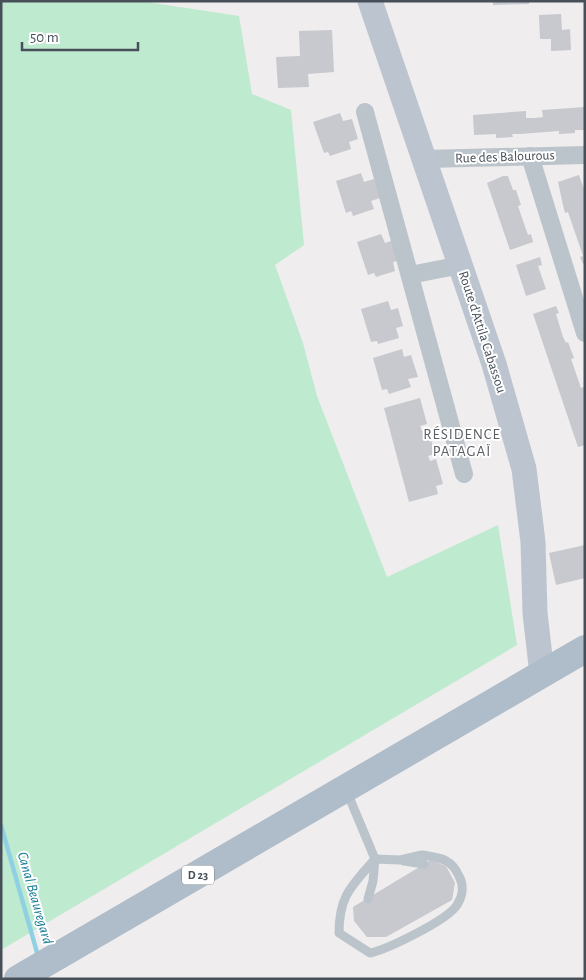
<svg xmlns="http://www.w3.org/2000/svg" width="586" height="980" font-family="'Alegreya Sans',sans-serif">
	<rect width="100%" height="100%" fill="#efeded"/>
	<polygon fill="#beeacf" points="1,1 140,1 239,16 252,94 291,110 304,245 275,265 303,343 317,396 387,577 498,525 517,645 1,950"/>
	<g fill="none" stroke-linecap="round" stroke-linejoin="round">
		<polyline stroke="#8fd1e3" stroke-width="4.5" points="1,825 38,956"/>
	</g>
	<g fill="#c7c9cf">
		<polygon points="493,1 529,1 529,4 493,5"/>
		<polygon points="561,14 562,30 570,29 571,50 551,51 551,39 540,39 539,15"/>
		<polygon points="332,30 334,72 308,74 309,87 278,88 276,57 300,56 299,31"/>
		<polygon points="585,107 585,130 575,130 575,133 559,134 559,131 520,134 512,134 513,137 496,138 496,134 474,135 473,115 526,111 526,118 535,118 543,117 542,110"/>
		<polygon points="340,113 343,121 352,119 358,139 349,142 351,149 330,156 328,152 324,153 313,122"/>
		<polygon points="361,173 364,182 374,179 380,198 371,201 374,209 353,216 351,211 346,213 336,181"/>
		<polygon points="579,175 585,192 585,263 583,264 580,257 583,256 568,212 565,213 563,205 558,182"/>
		<polygon points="503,176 508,176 513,190 516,190 521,205 518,206 520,212 528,235 531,234 533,242 510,250 487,183"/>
		<polygon points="381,234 385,243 394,240 401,260 393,262 395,271 376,277 374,273 368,275 357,242"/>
		<polygon points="540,257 542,265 538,266 546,289 526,296 516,265"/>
		<polygon points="388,301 391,310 398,308 403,326 396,328 399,338 378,344 377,341 371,342 361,309"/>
		<polygon points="556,306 559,313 556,314 563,337 566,343 568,342 574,358 571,359 581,388 584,387 585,391 585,445 578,447 533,314"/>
		<polygon points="402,349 404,357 411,355 418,377 408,379 411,387 389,394 387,389 382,390 373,358"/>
		<polygon points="420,398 427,424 420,426 422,431 428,429 435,454 428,456 430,461 436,459 443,484 436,486 438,494 409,502 384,408"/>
		<polygon points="585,545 585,578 556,585 549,553"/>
		<polygon points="431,860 446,866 455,883 452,900 386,937 367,937 354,921 353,907"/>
	</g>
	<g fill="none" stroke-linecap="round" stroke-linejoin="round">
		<g stroke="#bcc4cb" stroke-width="9">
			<polyline points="347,792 375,859 373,881 368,899"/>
			<path d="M422 855C440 858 451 858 459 876 464 885 463 896 457 905 448 920 388 949 370 953L339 933C339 895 352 886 375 859L400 860Z"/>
			<polyline points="404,861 424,864"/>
		</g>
		<g stroke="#bcc4cb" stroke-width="18">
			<polyline points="365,112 464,474"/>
			<polyline points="530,156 585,333"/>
			<polyline points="425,159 585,155"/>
			<polyline points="410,275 461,265"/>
		</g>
		<polyline stroke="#bcc5cf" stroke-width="25" points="370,1 494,364 524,469 533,542 535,613 542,674"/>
		<polyline stroke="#afbcca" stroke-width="28" points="18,979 585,649"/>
	</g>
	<g text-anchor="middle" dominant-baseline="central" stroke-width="4" stroke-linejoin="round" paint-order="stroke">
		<rect fill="#fff" stroke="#7e848a" stroke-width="1" x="182" y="865.5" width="32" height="19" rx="4"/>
		<g font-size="12" font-weight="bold" fill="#475058">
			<text x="198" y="875">D 23</text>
		</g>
		<g font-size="14" fill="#475058" stroke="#fff">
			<text transform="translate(505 157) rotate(-2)">Rue des Balourous</text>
			<text transform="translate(482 332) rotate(72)">Route d'Attila Cabassou</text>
		</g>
		<g font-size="15" letter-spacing="1" fill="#5a5d61" stroke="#fff">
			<text x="462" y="434">RÉSIDENCE<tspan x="462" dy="17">PATAGAÏ</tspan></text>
		</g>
		<g font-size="15" font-style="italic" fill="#197e99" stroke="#fff">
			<text transform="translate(35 898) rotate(74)">Canal Beauregard</text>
		</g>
	</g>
	<rect width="586" height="980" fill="none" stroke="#475058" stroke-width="5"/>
	<path d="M22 42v8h116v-8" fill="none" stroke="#475058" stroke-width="2.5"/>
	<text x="30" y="42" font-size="15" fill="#475058" stroke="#ffffff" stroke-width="4" paint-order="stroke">50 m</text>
</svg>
